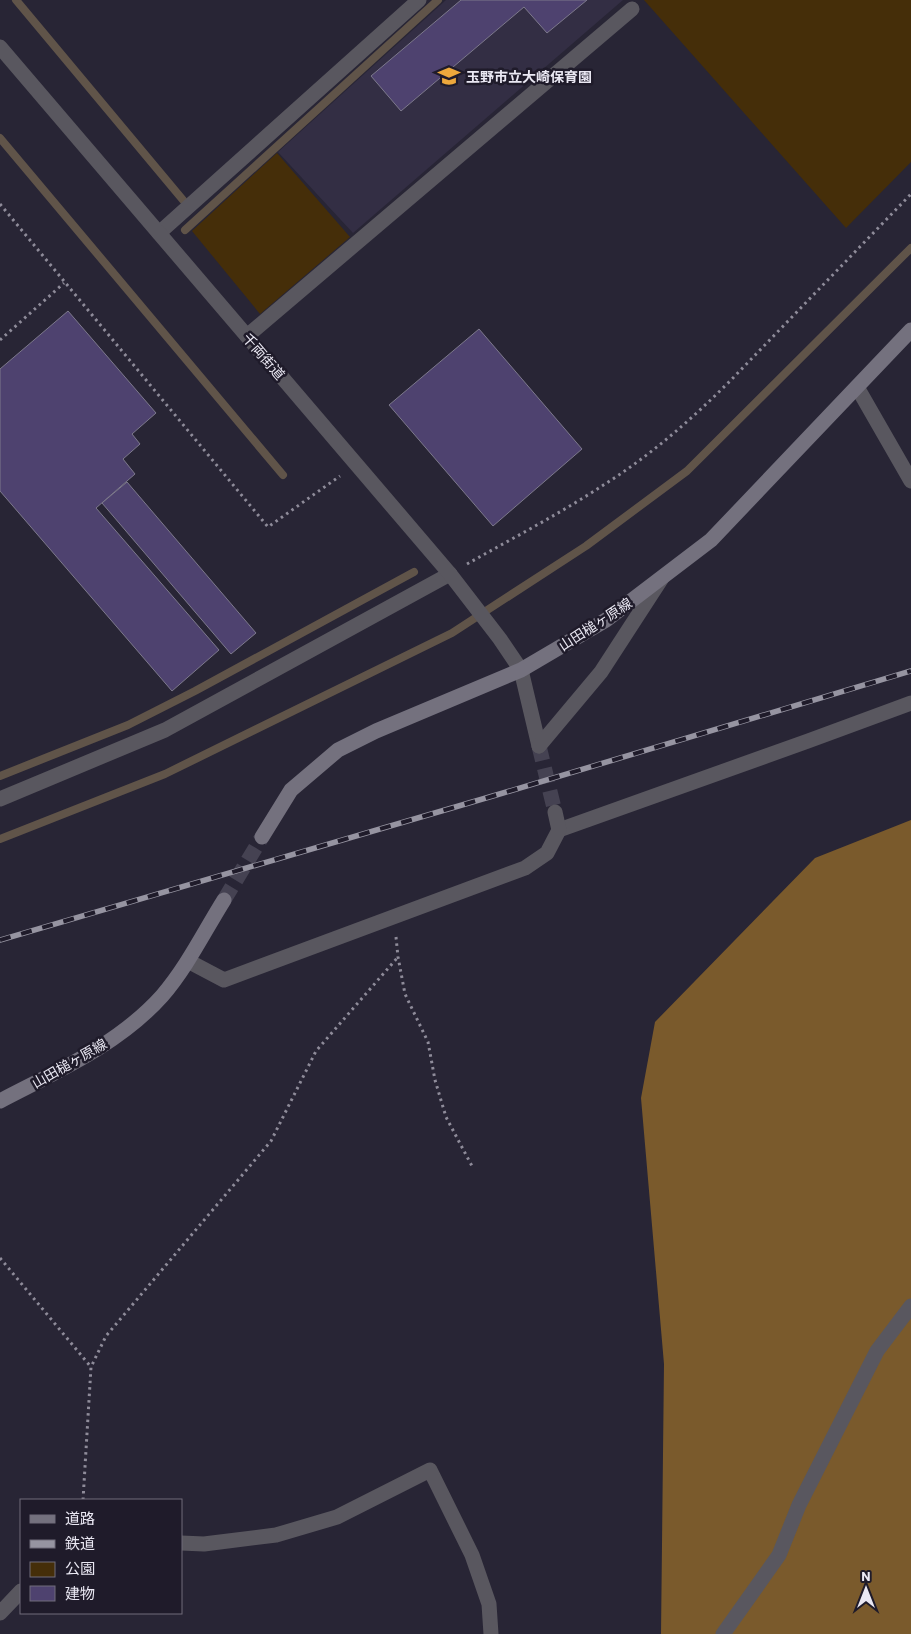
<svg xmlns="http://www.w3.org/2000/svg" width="911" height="1634" font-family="Barlow,'Noto Sans JP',sans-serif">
	<rect width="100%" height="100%" fill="#282535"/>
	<polygon fill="#332e44" points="446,0 623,0 353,233 278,152"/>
	<g fill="#452e09">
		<polygon points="644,0 911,0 911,162 846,228"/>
		<polygon points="277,153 350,237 260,314 192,231"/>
	</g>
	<polygon fill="#7a5a2c" points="911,820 911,1634 661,1634 664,1364 641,1098 655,1022 815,858"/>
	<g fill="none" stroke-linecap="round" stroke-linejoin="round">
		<g stroke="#605449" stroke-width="8">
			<polyline points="16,0 183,200"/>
			<polyline points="0,138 283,475"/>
			<polyline points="185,230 438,0"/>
			<polyline points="0,776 128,725 195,691 414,572"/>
			<polyline points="0,839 165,774 452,633 586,546 687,471 911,248"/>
		</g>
	</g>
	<g fill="#4e426f" stroke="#7d798c">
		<polygon points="461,0 587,0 547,33 524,7 401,111 371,76"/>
		<polygon points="68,311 156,413 132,434 140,444 123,459 135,474 96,508 219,650 172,691 0,491 0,369"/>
		<polygon points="479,329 582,449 493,526 389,405"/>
		<polygon points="127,482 256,633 231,654 102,503"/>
	</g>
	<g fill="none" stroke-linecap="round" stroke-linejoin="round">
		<polyline stroke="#454252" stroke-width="15" stroke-dasharray="15 8" stroke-linecap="butt" points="539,746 555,812"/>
		<polyline stroke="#454252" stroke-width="15" stroke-dasharray="15 8" stroke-linecap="butt" points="224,900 262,837"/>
		<g stroke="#8f8c9a" stroke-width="3" stroke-dasharray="2.5 4" stroke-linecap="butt">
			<polyline points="0,204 268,527 340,476"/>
			<polyline points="0,340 64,283"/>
			<path d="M467 564C513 538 561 513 605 484 651 455 692 419 731 380L911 194"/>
			<polyline points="396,937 398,957 405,994 428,1042 435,1080 446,1117 473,1168"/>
			<polyline points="0,1258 91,1367"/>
			<polyline points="83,1500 91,1367 106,1336 271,1141 316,1051 398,957"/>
		</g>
		<g stroke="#59575f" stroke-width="15">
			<polyline points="159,233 419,0"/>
			<polyline points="247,336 632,9"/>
			<polyline points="857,387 911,481"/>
			<polyline points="521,670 539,746"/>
			<polyline points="539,746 601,672 662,578"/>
			<polyline points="0,799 165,730 450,574"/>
			<polyline points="559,830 808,741 911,703"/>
			<polyline points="188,961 224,980 525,868 547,853 559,830 555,812"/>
			<polyline points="181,1543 204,1544 276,1535 337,1517 430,1470 472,1555 489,1604 491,1634"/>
			<polyline points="0,1613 21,1591"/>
			<polyline points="723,1634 779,1555 799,1505 877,1351 911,1306"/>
		</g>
		<polyline stroke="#59575f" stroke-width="15" points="0,47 450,574 500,639 521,670"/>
		<g stroke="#74717e" stroke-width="15">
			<polyline points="262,837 291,790 338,750 376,731 521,670 606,620 711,540 911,330"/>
			<path d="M0 1101C57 1071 118 1045 162 996 187 967 204 932 224 900"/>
		</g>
		<g stroke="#9694a1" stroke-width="5.5">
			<polyline id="rail" points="0,940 503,793 911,671"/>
		</g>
		<use href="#rail" stroke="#1f1b2a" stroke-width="4" stroke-dasharray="11" stroke-linecap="butt"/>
	</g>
	<defs>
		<g id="school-bare" transform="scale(1.725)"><path d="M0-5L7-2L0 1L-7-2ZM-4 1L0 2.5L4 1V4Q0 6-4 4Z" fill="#eda83c" stroke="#1f1b2a" stroke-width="2.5" paint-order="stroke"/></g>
	</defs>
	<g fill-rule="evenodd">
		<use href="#school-bare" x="449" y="76"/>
	</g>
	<g text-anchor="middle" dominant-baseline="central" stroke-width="5" stroke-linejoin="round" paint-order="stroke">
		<g font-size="14" font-weight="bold" fill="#eae8f3" stroke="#1f1b2a" text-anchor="start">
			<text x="466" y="76">玉野市立大崎保育園</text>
		</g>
		<g font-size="14" fill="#eae8f3" stroke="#1f1b2a">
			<text transform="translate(264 356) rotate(49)">千両街道</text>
			<text transform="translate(595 624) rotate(-33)">山田槌ヶ原線</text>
			<text transform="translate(69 1063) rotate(-30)">山田槌ヶ原線</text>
		</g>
	</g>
	<rect x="20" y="1499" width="162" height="115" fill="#1f1b2a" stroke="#706d7a"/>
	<rect x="30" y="1515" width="25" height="8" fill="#74717e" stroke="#706d7a"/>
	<text x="65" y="1524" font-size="15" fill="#eae8f3">道路</text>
	<rect x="30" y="1540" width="25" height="8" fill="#9694a1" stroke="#706d7a"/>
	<text x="65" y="1549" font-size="15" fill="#eae8f3">鉄道</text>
	<rect x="30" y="1562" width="25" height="15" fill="#452e09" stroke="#706d7a"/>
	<text x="65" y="1574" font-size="15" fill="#eae8f3">公園</text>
	<rect x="30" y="1586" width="25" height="15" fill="#4e426f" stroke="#706d7a"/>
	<text x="65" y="1599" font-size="15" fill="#eae8f3">建物</text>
	<g transform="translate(866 1589)" stroke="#1f1b2a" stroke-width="4" paint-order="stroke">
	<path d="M0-4L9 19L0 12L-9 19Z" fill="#eae8f3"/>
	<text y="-8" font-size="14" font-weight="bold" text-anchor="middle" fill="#eae8f3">N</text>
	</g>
</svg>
